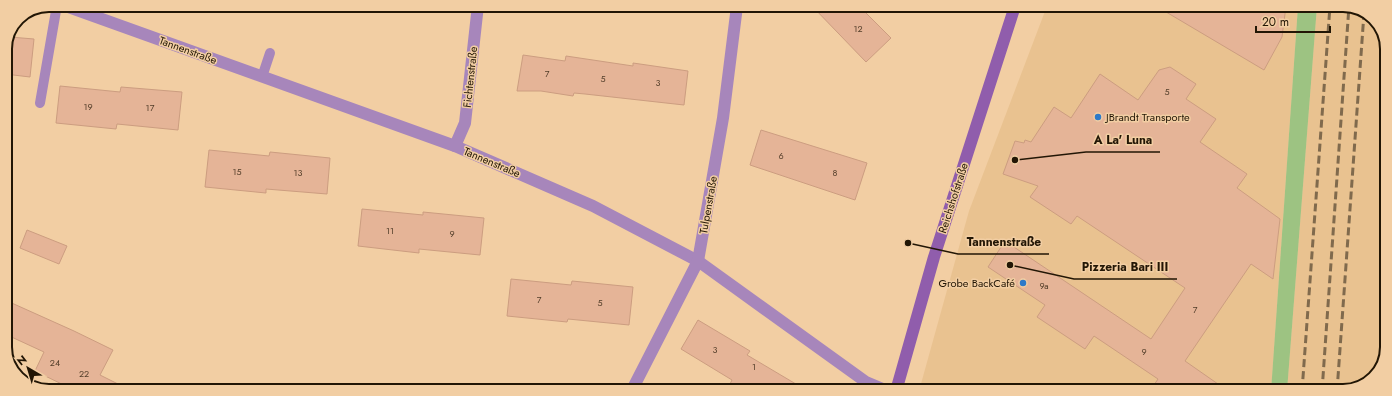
<svg xmlns="http://www.w3.org/2000/svg" width="1392" height="396" viewBox="0 0 1392 396" font-family="Jost,sans-serif">
<rect width="100%" height="100%" fill="#f2cea3"/>
<g fill="#e9c290">
<polygon points="1047,6 1298,6 1271,391 919,391 969,211"/>
<polygon points="1317,6 1354,6 1376,20 1387,46 1386,358 1370,382 1343,391 1287,391"/>
</g>
<polygon fill="#9dc382" points="1298,6 1317,6 1287,391 1271,391"/>
<g fill="#e5b497" stroke="#cc9d80">
<polygon points="812,6 859,6 891,38 866,62"/>
<polygon points="1156,6 1286,6 1282,37 1264,70"/>
<polygon points="10,37 34,39 30,77 5,74 5,49"/>
<polygon points="523,55 565,61 566,56 633,66 633,63 688,71 684,105 585,94 574,93 573,96 541,91 517,91"/>
<polygon points="1170,67 1196,84 1186,99 1216,119 1200,142 1247,174 1237,188 1280,219 1273,279 1251,264 1185,361 1228,391 1150,391 1158,379 1094,336 1085,349 1037,317 1045,305 988,267 1005,241 1151,339 1185,288 1077,216 1071,224 1030,197 1038,186 1003,174 1015,141 1024,143 1025,140 1031,142 1054,107 1071,118 1100,74 1138,100 1159,70"/>
<polygon points="60,86 120,92 121,87 182,92 178,130 117,124 116,129 56,123"/>
<polygon points="761,130 867,163 855,200 750,165"/>
<polygon points="209,150 269,156 270,152 330,158 327,194 266,189 266,193 205,187"/>
<polygon points="362,209 423,215 423,212 484,218 480,255 419,249 419,253 358,246"/>
<polygon points="27,230 67,246 59,264 20,248"/>
<polygon points="511,279 571,285 572,281 633,287 629,325 568,319 567,322 507,316"/>
<polygon points="5,300 74,331 113,350 100,375 130,390 74,390 35,371 44,352 5,334"/>
<polygon points="698,320 750,351 747,355 806,390 741,390 730,384 732,380 681,349"/>
</g>
<g fill="none" stroke-linecap="round" stroke-linejoin="round">
<g stroke="#a786bb" stroke-width="10">
<polyline points="95,16 98,5"/>
<polyline points="262,77 270,53"/>
<polyline points="40,103 57,5"/>
</g>
<g stroke="#a786bb" stroke-width="12">
<polyline points="63,5 455,146 593,206 698,261 866,382 885,390"/>
<polyline points="455,146 465,123 478,5"/>
<polyline points="632,390 698,261 723,118 737,6"/>
</g>
<polyline stroke="#905dac" stroke-width="12" points="896,391 934,257 1015,6"/>
<g stroke="#806a4d" stroke-width="3" stroke-dasharray="8 4" stroke-linecap="butt">
<polyline points="1302,391 1330,6"/>
<polyline points="1322,391 1349,6"/>
<polyline points="1337,391 1364,13"/>
</g>
</g>
<g fill="#2d79c9" stroke="#f2cea3" stroke-width="1.5">
<circle cx="1098" cy="117" r="4"/>
<circle cx="1023" cy="283" r="4"/>
</g>
<g text-anchor="middle" stroke-width="3" stroke-linejoin="round" paint-order="stroke">
<g font-size="9" fill="#533e2a">
<text x="858" y="32">12</text>
<text x="547" y="77">7</text>
<text x="603" y="82">5</text>
<text x="658" y="86">3</text>
<text x="1167" y="95">5</text>
<text x="88" y="110">19</text>
<text x="150" y="111">17</text>
<text x="781" y="159">6</text>
<text x="237" y="175">15</text>
<text x="298" y="176">13</text>
<text x="835" y="176">8</text>
<text x="390" y="234">11</text>
<text x="452" y="237">9</text>
<text x="1044" y="289">9a</text>
<text x="539" y="303">7</text>
<text x="600" y="306">5</text>
<text x="1195" y="313">7</text>
<text x="715" y="353">3</text>
<text x="1144" y="355">9</text>
<text x="55" y="366">24</text>
<text x="754" y="370">1</text>
<text x="84" y="377">22</text>
</g>
<g font-size="11" fill="#221605" stroke="#f2cea3">
<text transform="translate(188 50) rotate(20)" y="4">Tannenstraße</text>
<text transform="translate(470 77) rotate(-84)" y="4">Fichtenstraße</text>
<text transform="translate(492 162) rotate(23)" y="4">Tannenstraße</text>
<text transform="translate(953 198) rotate(-72)" y="4">Reichshofstraße</text>
<text transform="translate(708 205) rotate(-80)" y="4">Tulpenstraße</text>
</g>
<g font-size="11" fill="#221605" stroke="#f2cea3" text-anchor="start">
<text x="1106" y="121">JBrandt Transporte</text>
<text x="1015" y="287" text-anchor="end">Grobe BackCafé</text>
</g>
</g>
<path d="M0 0H1392V396H0ZM49 12H1343A37 37 0 0 1 1380 49V347A37 37 0 0 1 1343 384H49A37 37 0 0 1 12 347V49A37 37 0 0 1 49 12Z" fill="#f2cea3" fill-rule="evenodd"/>
<path fill="none" stroke="#221605" stroke-width="2" d="M49 12H1343A37 37 0 0 1 1380 49V347A37 37 0 0 1 1343 384H49A37 37 0 0 1 12 347V49A37 37 0 0 1 49 12Z"/>
<path fill="none" stroke="#221605" stroke-width="1.5" d="M1015 160L1086 152H1160M908 243L958 254H1049M1010 265L1074 279H1177"/>
<g fill="#221605" stroke="#f2cea3" stroke-width="1.5">
<circle cx="1015" cy="160" r="4"/>
<circle cx="908" cy="243" r="4"/>
<circle cx="1010" cy="265" r="4"/>
</g>
<g font-size="12" text-anchor="middle" font-weight="bold" fill="#221605" stroke="#f2cea3" stroke-width="3" stroke-linejoin="round" paint-order="stroke">
<text x="1123" y="144">A La' Luna</text>
<text x="1004" y="246">Tannenstraße</text>
<text x="1125" y="271">Pizzeria Bari III</text>
</g>
<g transform="translate(28 368) rotate(322)" stroke="#f2cea3" stroke-width="3" paint-order="stroke">
<path d="M0-3L7 15L0 10L-7 15Z" fill="#221605"/>
<text y="-6" font-size="11" font-weight="bold" text-anchor="middle" fill="#221605">N</text>
</g>
<path d="M1256 26v6h74v-6" fill="none" stroke="#221605" stroke-width="2"/>
<text x="1262" y="26" font-size="12" fill="#221605" stroke="#f2cea3" stroke-width="3" paint-order="stroke">20 m</text>
</svg>
